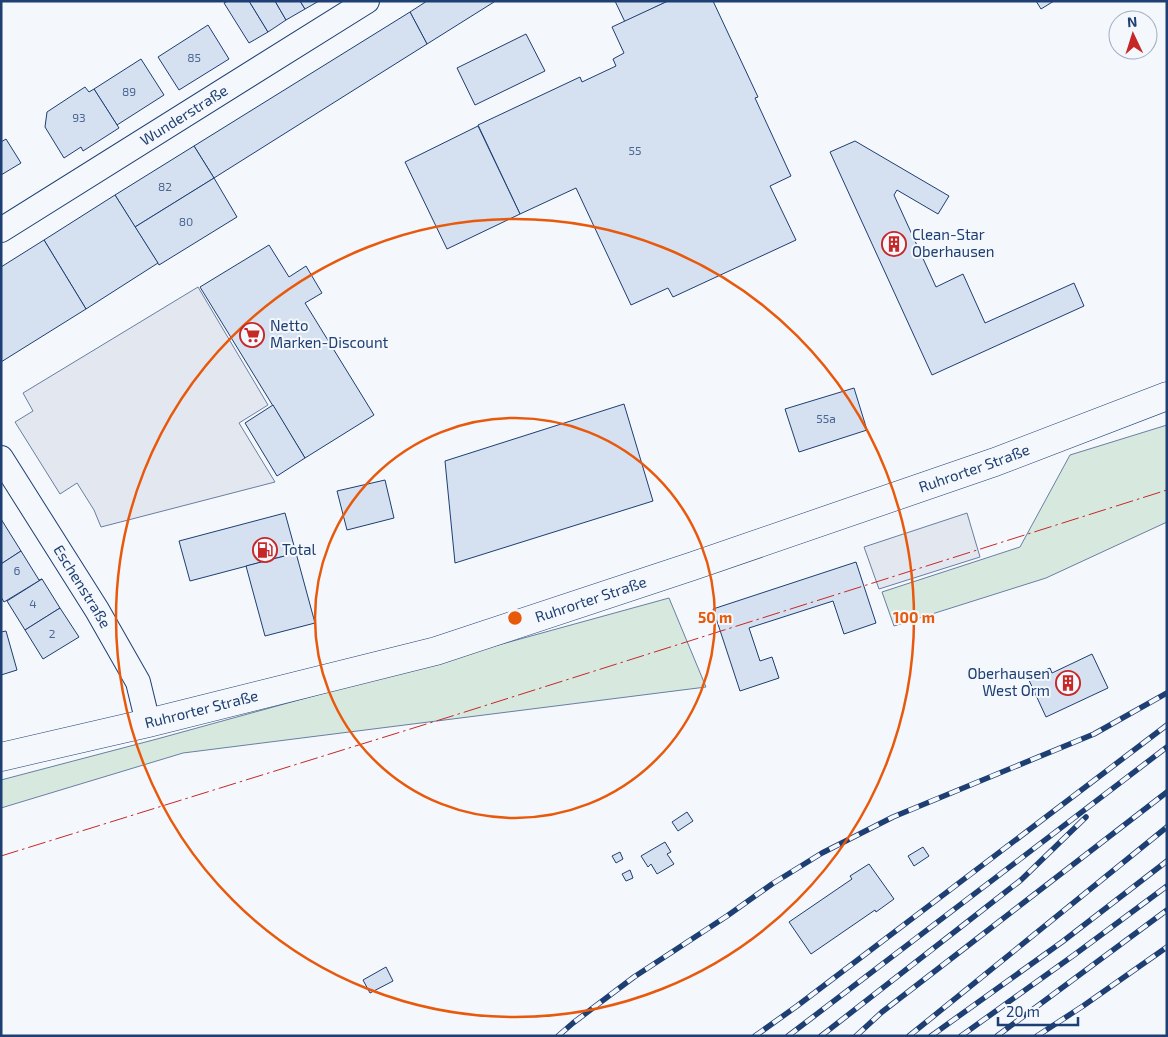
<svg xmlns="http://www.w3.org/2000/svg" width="1168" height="1037" viewBox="0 0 1168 1037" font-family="'Exo 2',sans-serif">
<rect width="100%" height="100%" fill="#f4f7fb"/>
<g fill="#d7e8df" stroke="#687fa3">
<polygon points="1167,425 1167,522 1046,578 894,626 882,592 1020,547 1070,455"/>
<polygon points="669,598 706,687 183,753 1,808 1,780 157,739"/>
</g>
<g fill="#e3e8f0" stroke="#687fa3">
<polygon points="198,287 268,405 239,423 275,482 101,527 94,510 77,483 60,494 15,422 33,411 23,393"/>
<polygon points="967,513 980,557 879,589 864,547"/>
</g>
<g fill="#d5e0f0" stroke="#1d3f73">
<polygon points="228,1 249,1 268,32 249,43 224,3"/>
<polygon points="249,1 275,1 286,20 268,32"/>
<polygon points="275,1 300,1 305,9 286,20"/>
<polygon points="300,1 319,1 305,9"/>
<polygon points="427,1 494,1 494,2 427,44 410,12"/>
<polygon points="615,1 668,1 625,22"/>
<polygon points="668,1 713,1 758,97 755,98 791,176 770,186 796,240 673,297 668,288 631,305 576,188 520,214 478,125 580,77 582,82 616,66 613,59 624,53 612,27"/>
<polygon points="1036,1 1054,1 1041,9"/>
<polygon points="410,12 427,44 214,178 194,146"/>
<polygon points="208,25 229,59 179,90 158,57"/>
<polygon points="526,34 545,71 475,105 457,68"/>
<polygon points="141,59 164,95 117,125 94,89"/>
<polygon points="85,87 89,92 94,89 119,128 83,151 81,147 64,158 45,127 47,112"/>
<polygon points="478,126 520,214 447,249 405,162"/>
<polygon points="6,139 21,163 1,175 1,142"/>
<polygon points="855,141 949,196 938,214 897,190 894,195 936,287 963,274 985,323 1074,283 1084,306 932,375 830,152"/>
<polygon points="194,146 214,178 135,227 115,195"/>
<polygon points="214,178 237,217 159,265 135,227"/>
<polygon points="115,195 158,263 86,309 44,240"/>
<polygon points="44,240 86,309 1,362 1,267"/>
<polygon points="269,245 289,277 306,266 322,293 305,303 374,415 305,458 200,287"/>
<polygon points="854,388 867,430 799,452 785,409"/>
<polygon points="624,404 653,501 455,563 445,461"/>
<polygon points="273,405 305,458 277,476 245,423"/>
<polygon points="385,480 394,518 347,530 337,491"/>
<polygon points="285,513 296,553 190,581 179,541"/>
<polygon points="1,519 21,551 1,564"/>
<polygon points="21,551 39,580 42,579 4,602 1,597 1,564"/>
<polygon points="296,553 315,623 265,636 246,566"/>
<polygon points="856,562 876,623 844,634 833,601 749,628 760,661 772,657 779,678 740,691 713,609"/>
<polygon points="42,579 60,608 25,630 7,601"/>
<polygon points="60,608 79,637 43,659 25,630"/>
<polygon points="6,631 17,670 1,675 1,632"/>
<polygon points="1092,654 1108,688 1046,717 1028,678 1050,668 1052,673"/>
<polygon points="687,812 693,821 678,831 672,822"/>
<polygon points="665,842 671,852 667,854 674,864 657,874 651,864 648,867 641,856"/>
<polygon points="923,847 929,856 914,866 908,856"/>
<polygon points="620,852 623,859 616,863 612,856"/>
<polygon points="869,864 894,899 876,912 875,910 811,954 789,922 852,879 850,876"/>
<polygon points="630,870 633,878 626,881 622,874"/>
<polygon points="386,967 393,981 370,993 363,980"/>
</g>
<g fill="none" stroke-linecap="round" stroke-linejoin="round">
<defs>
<g id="street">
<path id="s1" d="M1,230L367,1"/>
<path id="s2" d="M1,458L97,610L138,682L148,723"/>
</g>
<g id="secondary">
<path id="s3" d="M1,757L148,723L436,651L693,566L995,462L1167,396"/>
</g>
</defs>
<use href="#street" stroke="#1d3f73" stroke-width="26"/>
<use href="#secondary" stroke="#1d3f73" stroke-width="29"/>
<use href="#street" stroke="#f4f7fb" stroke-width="24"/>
<use href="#secondary" stroke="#f4f7fb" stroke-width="28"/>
<defs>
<g id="rail">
<polyline points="558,1036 573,1023 634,977 727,916 772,884 822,853 893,817 1094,734 1167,693"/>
<polyline points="755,1036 797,1006 1167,725"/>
<polyline points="788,1036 1167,747"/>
<polyline points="821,1036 1021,880 1086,817"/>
<polyline points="856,1036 882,1012 1167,792"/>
<polyline points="909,1036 1167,827"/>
<polyline points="931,1036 1062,942 1167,861"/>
<polyline points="961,1036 1074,955 1167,886"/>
<polyline points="997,1036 1167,910"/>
<polyline points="1037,1036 1083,1006 1167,947"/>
</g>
</defs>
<use href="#rail" stroke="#1d3f73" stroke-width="5.5"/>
<use href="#rail" stroke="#f4f7fb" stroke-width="4" stroke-dasharray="11" stroke-linecap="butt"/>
<polyline stroke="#c62828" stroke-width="1" stroke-dasharray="18 4 2.5 4" stroke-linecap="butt" points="1,856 449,717 1167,490"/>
</g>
<g fill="none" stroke="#e8590c" stroke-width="2.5">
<circle cx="515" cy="618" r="200"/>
<circle cx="515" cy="618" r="399"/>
</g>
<defs>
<symbol id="building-ring" viewBox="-11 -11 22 22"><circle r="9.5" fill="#f4f7fb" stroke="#c62828" stroke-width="1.5"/><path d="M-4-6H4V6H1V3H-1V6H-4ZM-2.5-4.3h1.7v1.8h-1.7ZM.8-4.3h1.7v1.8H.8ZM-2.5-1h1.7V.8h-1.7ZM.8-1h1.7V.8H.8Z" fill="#c62828"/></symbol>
<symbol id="supermarket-ring" viewBox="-11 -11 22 22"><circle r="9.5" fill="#f4f7fb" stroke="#c62828" stroke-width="1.5"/><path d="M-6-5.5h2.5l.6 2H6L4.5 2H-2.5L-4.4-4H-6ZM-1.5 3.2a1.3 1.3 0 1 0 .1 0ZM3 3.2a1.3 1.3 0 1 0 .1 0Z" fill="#c62828"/></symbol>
<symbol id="fuel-ring" viewBox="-11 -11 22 22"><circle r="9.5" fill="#f4f7fb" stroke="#c62828" stroke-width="1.5"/><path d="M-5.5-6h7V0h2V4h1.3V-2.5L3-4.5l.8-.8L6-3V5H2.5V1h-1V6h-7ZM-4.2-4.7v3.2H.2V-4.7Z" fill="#c62828"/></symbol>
</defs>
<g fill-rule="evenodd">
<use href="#building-ring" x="880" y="230" width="28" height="28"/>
<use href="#supermarket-ring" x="238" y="321" width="28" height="28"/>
<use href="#fuel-ring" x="251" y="536" width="28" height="28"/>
<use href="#building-ring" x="1054" y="669" width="28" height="28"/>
</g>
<g text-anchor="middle" stroke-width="4" stroke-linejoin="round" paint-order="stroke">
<g font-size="12" fill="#4b6792">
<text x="194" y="62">85</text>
<text x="129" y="96">89</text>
<text x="79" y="122">93</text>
<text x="635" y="155">55</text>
<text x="165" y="191">82</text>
<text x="186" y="226">80</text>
<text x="826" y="423">55a</text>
<text x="17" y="575">6</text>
<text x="33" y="608">4</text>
<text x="52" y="638">2</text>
</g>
<g font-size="15" fill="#1d3f73" stroke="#f4f7fb">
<text dy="5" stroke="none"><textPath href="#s1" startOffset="216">Wunderstraße</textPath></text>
<text dy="5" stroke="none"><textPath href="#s3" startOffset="1016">Ruhrorter Straße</textPath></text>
<text dy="5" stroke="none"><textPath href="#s2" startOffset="152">Eschenstraße</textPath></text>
<text dy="5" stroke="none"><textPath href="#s3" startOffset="611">Ruhrorter Straße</textPath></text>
<text dy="5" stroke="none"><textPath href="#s3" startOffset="206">Ruhrorter Straße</textPath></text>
</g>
<g font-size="15" fill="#1d3f73" stroke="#f4f7fb" text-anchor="start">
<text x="912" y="240">Clean-Star<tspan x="912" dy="17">Oberhausen</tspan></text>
<text x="270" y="331">Netto<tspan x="270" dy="17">Marken-Discount</tspan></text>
<text x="282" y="555">Total</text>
<text x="1050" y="679" text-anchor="end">Oberhausen<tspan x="1050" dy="17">West Orm</tspan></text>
</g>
</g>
<circle cx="515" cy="618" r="8" fill="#e8590c" stroke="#f4f7fb" stroke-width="2.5"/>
<g font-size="15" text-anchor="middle" font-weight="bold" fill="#e8590c" stroke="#f4f7fb" stroke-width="4" stroke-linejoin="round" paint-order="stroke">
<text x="715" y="623">50 m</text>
<text x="914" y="623">100 m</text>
</g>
<rect width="1168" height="1037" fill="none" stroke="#1d3f73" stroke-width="5"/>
<g transform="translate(1133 35) rotate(356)"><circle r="24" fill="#f4f7fb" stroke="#9eadc5"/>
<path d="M0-4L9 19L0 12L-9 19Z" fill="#c62828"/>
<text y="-8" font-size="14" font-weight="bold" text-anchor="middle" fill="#1d3f73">N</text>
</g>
<path d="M998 1017v8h80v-8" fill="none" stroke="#1d3f73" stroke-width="2.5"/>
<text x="1006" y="1017" font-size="15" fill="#1d3f73" stroke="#f4f7fb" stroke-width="4" paint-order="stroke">20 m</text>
</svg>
